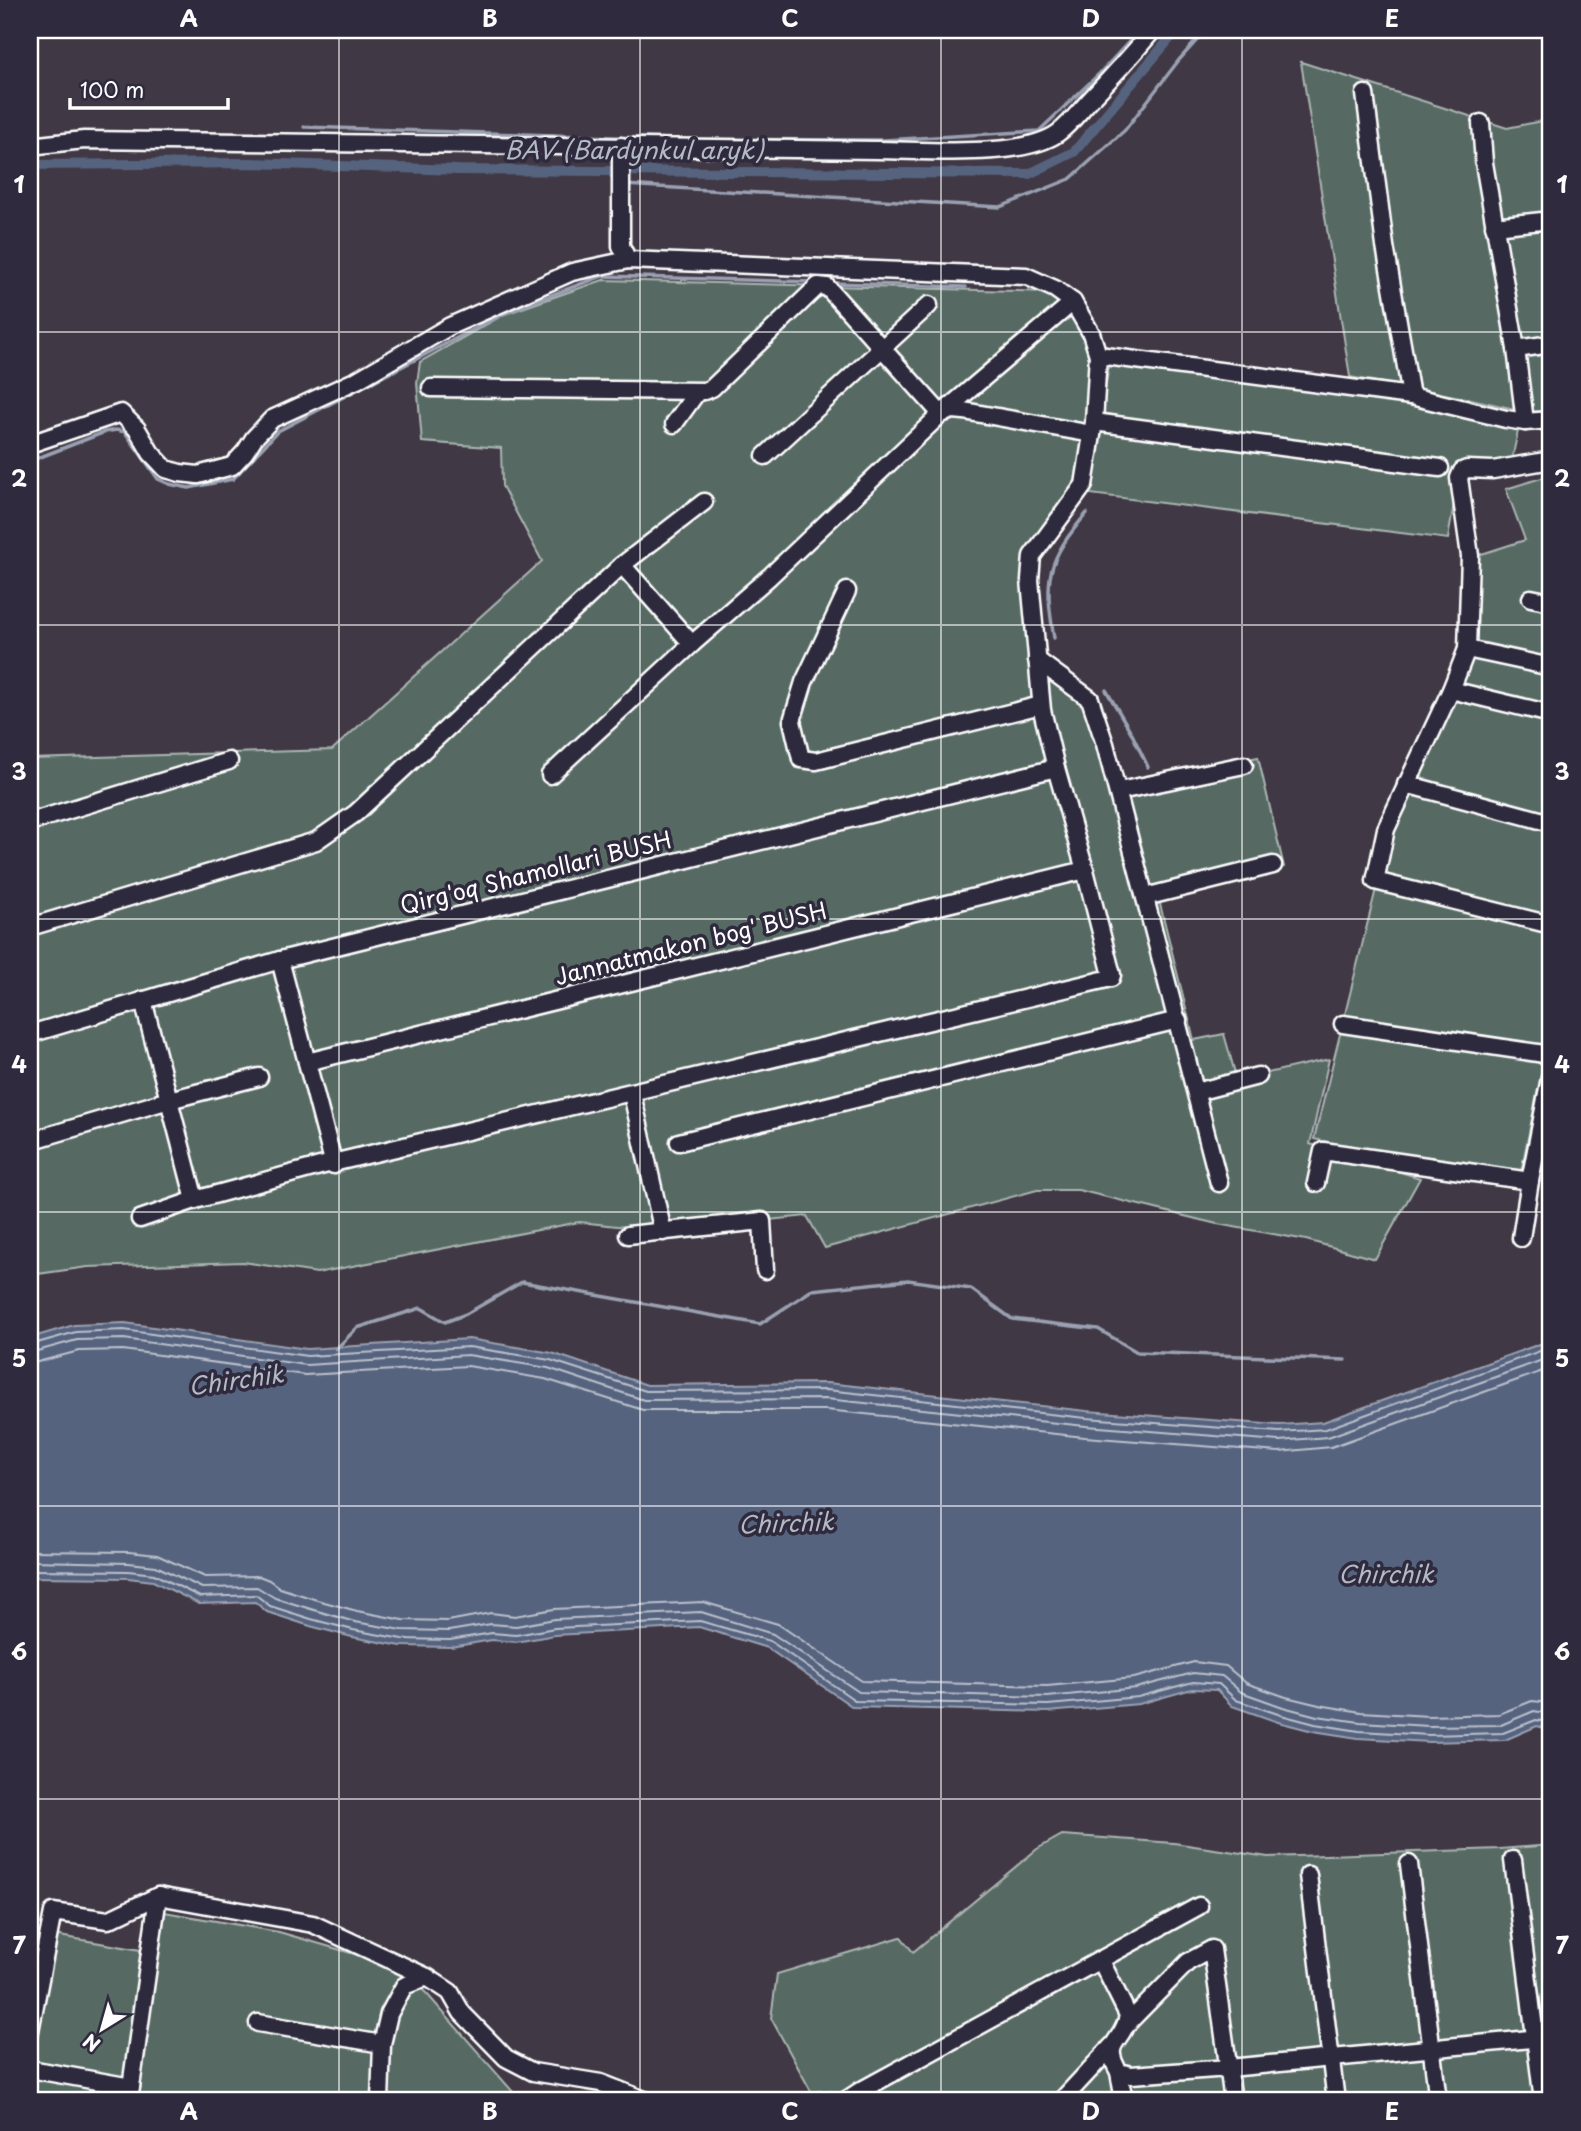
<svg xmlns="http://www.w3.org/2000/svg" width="1581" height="2131" viewBox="0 0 1581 2131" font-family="'Playpen Sans',sans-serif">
<rect width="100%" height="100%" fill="#403844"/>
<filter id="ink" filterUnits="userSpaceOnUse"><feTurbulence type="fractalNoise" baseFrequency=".0143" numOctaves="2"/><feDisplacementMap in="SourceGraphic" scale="14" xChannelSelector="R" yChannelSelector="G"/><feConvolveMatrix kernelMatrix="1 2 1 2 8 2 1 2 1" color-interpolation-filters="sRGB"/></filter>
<g filter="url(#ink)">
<g fill="#576b64" stroke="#abb5b2" stroke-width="2">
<polygon points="1301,62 1507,128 1551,119 1551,412 1523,411 1471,399 1350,377"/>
<polygon points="603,280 1052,292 1071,308 1088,337 1095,367 1080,475 1032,542 1026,555 1038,661 1087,700 1119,786 1258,757 1284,867 1158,896 1194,1040 1224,1034 1237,1080 1329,1059 1310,1144 1420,1178 1375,1259 1306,1240 1217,1224 1078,1190 1037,1190 825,1248 807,1216 665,1231 579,1222 317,1273 243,1262 88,1267 30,1275 30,759 332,750 542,561 502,486 501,448 422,442 417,383 420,362 505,314"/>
<polygon points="1109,363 1423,403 1519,426 1509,474 1459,473 1448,539 1090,494"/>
<polygon points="1551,475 1551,1027 1518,1186 1314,1139 1401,788 1465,653 1469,558 1525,540 1506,489"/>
<polygon points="1062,1835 1174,1843 1268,1857 1500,1849 1551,1845 1551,2101 804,2101 813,2095 771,2018 777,1974 901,1937 913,1952 1037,1849"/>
<polygon points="153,1910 279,1932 399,1967 427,1994 521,2101 30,2101 30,1931 141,1950"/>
</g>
<polygon fill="#56637f" stroke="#9aa1b2" stroke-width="2" points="125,1323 307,1349 469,1339 552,1353 647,1385 827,1383 1087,1411 1279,1425 1323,1422 1551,1340 1551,1730 1537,1726 1505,1740 1429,1742 1358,1738 1313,1731 1278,1722 1232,1706 1217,1690 1192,1689 1139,1704 1048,1712 853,1707 767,1648 699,1627 555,1635 516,1642 492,1640 451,1647 401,1646 352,1637 310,1626 267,1612 255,1602 199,1604 153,1581 128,1578 30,1577 30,1338 74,1325"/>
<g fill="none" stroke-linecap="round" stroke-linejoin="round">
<g stroke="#bbc1cc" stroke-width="2">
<polyline points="30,1345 76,1332 124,1330 307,1356 469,1347 550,1360 646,1391 827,1390 1086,1418 1279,1432 1326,1429 1551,1347"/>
<polyline points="30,1353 77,1340 124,1339 306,1365 468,1355 548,1368 644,1400 826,1399 1086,1426 1279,1441 1328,1437 1551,1357"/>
<polyline points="30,1364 79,1351 123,1350 305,1375 468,1366 545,1379 643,1410 826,1410 1085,1437 1279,1452 1331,1447 1551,1368"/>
<polyline points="30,1551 129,1552 157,1555 205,1577 259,1576 269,1580 280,1588 317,1600 357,1611 403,1620 448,1621 491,1613 515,1616 554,1609 703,1602 778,1624 862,1681 1047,1686 1134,1678 1194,1662 1226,1666 1246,1683 1286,1697 1319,1705 1361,1712 1429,1716 1499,1714 1532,1701 1551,1703"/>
<polyline points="30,1561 129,1563 156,1566 202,1588 257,1587 275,1598 314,1610 355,1622 402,1630 449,1631 491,1624 516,1626 555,1619 701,1612 773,1634 859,1692 1048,1697 1136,1688 1193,1673 1222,1676 1241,1692 1283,1707 1317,1716 1360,1722 1429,1726 1501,1725 1534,1711 1551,1714"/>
<polyline points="30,1570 128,1571 154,1574 200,1597 256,1595 270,1606 311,1619 353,1630 402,1639 450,1640 492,1633 516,1635 555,1628 700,1621 770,1641 856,1701 1048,1705 1138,1697 1193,1682 1219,1684 1236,1700 1281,1715 1315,1724 1359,1731 1429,1735 1503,1733 1536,1720 1551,1723"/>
</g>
<g stroke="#9aa1b2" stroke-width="3.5">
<polyline points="304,127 674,139 884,140 1039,131 1100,73 1140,30"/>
<polyline points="608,171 615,181"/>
<polyline points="624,185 1000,207 1070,179 1125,130 1179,60 1206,30"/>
<polyline points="832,283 966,287"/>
<polyline points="30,461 105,432 116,430 125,432 158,479 169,484 189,488 233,479 278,431 507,312 602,276 813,282"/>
<path d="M1054,638C1044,578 1046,561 1087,513"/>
<polyline points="1106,690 1131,732 1148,767"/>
<polyline points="336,1349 357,1328 421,1308 445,1322 466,1314 522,1282 760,1324 812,1290 908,1280 971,1289 1012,1319 1098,1329 1137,1352 1345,1360"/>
</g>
<polyline stroke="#56637f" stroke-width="10" points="30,165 251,163 458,170 1029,174 1074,152 1177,30"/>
<defs>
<g id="minor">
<polyline points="1365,94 1385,246 1411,396"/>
<polyline points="1481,123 1484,163 1516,349 1525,422"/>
<path d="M30,146L84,140L878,150C923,150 1022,159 1058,133C1069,125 1079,112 1088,102C1111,78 1132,55 1153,30"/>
<polyline points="621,146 621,246 628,260"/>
<polyline points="1494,226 1551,220"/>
<polyline points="1516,349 1551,344"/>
<polyline points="1098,355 1411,396 1506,419 1525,422 1551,420"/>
<polyline points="431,388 704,391 712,388 818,286 827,287 941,414 953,410 964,411 1092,434"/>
<polyline points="1094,422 1440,468"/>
<polyline points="674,424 697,392"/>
<polyline points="30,444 121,413 137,429 151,453 166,469 180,473 198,475 232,466 245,452 254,438 272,419 357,380 450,326 572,272 628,260 1026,276 1055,289 1073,302 1091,333 1098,355 1094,422 1084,485 1032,556 1030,580 1042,710 1056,768 1085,870 1112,975 1111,978 320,1166 195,1200 140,1219"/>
<polyline points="765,456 929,305"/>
<polyline points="1551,460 1493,470 1467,469 1462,471 1459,478 1470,556 1467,649 1451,690 1386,829 1375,881 1551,925"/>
<polyline points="622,565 692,644"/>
<polyline points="847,591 804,682 792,721 801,759 816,761 1041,705"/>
<polyline points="1531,598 1551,602"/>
<polyline points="1467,649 1551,667"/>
<polyline points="1037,660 1090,699 1105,744 1219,1183"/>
<polyline points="1451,690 1551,714"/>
<polyline points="550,775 692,644 769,577 941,414 1073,302"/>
<polyline points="1406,784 1551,823"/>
<polyline points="1119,791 1244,765"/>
<polyline points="30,822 229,761"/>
<polyline points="1145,897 1273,865"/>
<polyline points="30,927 316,841 356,813 622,565 704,502"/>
<polyline points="280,960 334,1165"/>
<polyline points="143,1000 195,1200"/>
<polyline points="1343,1024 1551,1055"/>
<polyline points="30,1034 280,960 1056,768"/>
<polyline points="307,1062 1085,870"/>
<polyline points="1196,1092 1258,1076"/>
<polyline points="632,1094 663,1232"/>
<polyline points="30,1141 169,1100 259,1077"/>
<polyline points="679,1142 1178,1020"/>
<polyline points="1316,1183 1323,1151 1530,1181"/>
<polyline points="628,1235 762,1221 765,1270"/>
<polyline points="1521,1238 1530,1181 1551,1073"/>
<polyline points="1513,1860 1543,2101"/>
<polyline points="1409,1864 1438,2101"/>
<polyline points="1308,1875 1336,2101"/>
<path d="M1101,1961L1128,2015C1124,2044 1100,2040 1119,2072L1131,2075L1229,2068L1551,2037"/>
<polyline points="258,2023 382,2044"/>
<polyline points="1127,2024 1188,1962 1212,1949 1233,2101"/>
<polyline points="30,2031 53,1912 108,1920 158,1896 313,1924 427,1977"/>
<polyline points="30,2069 131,2087"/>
<polyline points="1119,2072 1124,2101"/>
<polyline points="129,2101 158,1896"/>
<polyline points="380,2101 382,2044 389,2014 404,1986 427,1977 450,1992 462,2013 506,2058 533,2072 601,2083 647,2101"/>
<polyline points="818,2101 830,2101"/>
<polyline points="845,2101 860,2091 1199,1906"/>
<polyline points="1061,2101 1112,2046"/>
</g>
</defs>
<use href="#minor" stroke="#fff" stroke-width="21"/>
<use href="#minor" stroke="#2f2a3d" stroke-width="16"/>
</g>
</g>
<path fill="none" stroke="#fff" stroke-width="2" stroke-opacity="0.55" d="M339,30V2101M640,30V2101M941,30V2101M1242,30V2101M30,332H1551M30,625H1551M30,919H1551M30,1212H1551M30,1506H1551M30,1799H1551"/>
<g text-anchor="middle" stroke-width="7" stroke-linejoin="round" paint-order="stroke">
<g font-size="23" fill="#fff" stroke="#2f2a3d">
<text transform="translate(536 873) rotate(-14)" y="8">Qirg'oq Shamollari BUSH</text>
<text transform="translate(691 944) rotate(-14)" y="8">Jannatmakon bog' BUSH</text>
</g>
<g font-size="24" font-style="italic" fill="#b3b9c5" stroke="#2f2a3d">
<text x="634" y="159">BAV (Bardynkul aryk)</text>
<text transform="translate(236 1381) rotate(-8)" y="8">Chirchik</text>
<text transform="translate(786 1524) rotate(-2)" y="8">Chirchik</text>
<text x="1386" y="1583">Chirchik</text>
</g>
</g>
<rect width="1581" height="2131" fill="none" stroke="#2f2a3d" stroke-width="77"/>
<g transform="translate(102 2029) rotate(217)" stroke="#2f2a3d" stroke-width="5" paint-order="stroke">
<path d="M0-5L12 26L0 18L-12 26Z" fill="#ffffff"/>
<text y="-10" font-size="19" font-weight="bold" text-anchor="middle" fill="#ffffff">N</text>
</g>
<path d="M70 98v10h158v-10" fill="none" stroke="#ffffff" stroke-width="3.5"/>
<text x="80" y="98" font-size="21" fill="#ffffff" stroke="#2f2a3d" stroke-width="5" paint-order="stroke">100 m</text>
<rect x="38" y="38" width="1504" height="2054" fill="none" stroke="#fff" stroke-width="2.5"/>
<g font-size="23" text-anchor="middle" font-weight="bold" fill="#fff">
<text x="189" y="27">A</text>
<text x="490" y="27">B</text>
<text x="790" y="27">C</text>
<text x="1091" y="27">D</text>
<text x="1392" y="27">E</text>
<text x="19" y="193">1</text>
<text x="1562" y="193">1</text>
<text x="19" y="487">2</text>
<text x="1562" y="487">2</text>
<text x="19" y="780">3</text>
<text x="1562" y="780">3</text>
<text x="19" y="1073">4</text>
<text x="1562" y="1073">4</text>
<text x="19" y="1367">5</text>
<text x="1562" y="1367">5</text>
<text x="19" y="1660">6</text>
<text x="1562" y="1660">6</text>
<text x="19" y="1954">7</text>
<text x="1562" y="1954">7</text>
<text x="189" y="2120">A</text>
<text x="490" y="2120">B</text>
<text x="790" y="2120">C</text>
<text x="1091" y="2120">D</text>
<text x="1392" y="2120">E</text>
</g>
</svg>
